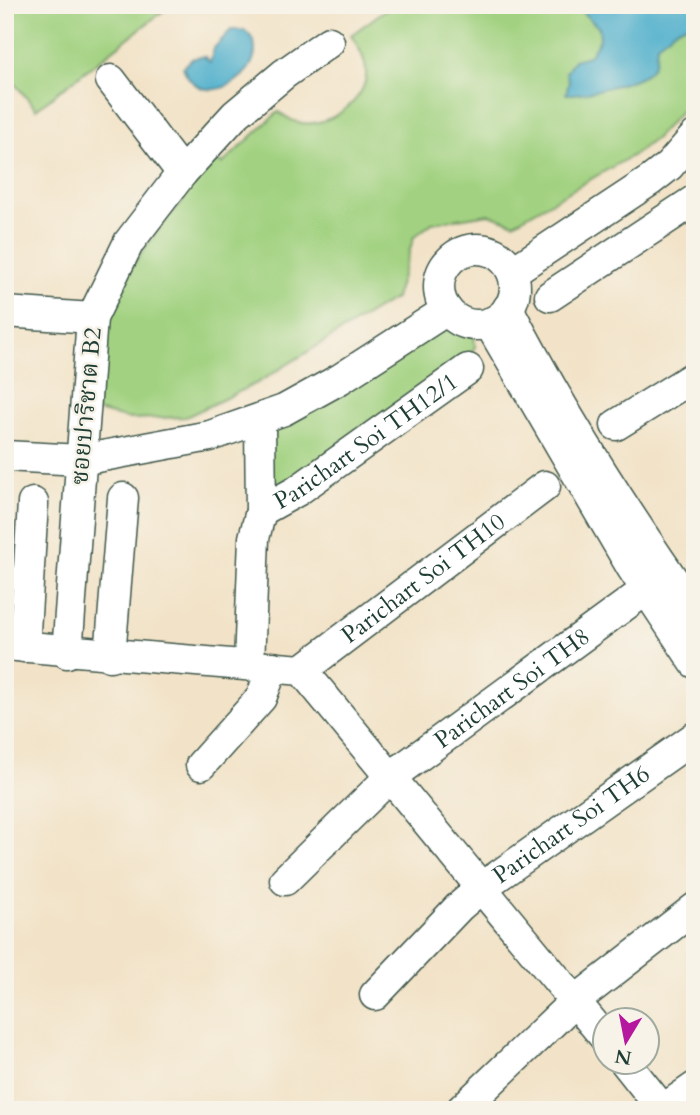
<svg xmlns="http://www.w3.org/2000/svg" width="700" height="1115" viewBox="0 0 700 1115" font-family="Cardo,'Noto Serif Thai',serif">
<rect width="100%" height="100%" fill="#f7f3e8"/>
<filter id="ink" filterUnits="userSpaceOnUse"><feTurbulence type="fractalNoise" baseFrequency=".0143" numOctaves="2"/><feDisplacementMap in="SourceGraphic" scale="14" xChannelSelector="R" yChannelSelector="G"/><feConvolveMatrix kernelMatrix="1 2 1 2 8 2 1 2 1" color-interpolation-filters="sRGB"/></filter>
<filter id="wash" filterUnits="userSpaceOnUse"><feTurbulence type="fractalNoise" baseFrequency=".00686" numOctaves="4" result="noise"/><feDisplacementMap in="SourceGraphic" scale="28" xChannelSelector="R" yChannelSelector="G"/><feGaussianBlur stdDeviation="1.57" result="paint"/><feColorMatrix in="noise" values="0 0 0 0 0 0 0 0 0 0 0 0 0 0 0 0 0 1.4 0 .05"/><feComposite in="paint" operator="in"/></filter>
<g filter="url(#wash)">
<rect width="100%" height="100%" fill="#f2e3c8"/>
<g fill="#a2d281" stroke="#60885a" stroke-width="2">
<polygon points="5,5 171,5 36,109 5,72"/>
<path d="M392,5H695V96L656,138L635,154L514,223L489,214L432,223L414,237L395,298L257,383L186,417L130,419L96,411C98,388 98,363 103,340C114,286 146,241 183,201L175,189L207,156L222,164L278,112C284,115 291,121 297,122C324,130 365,103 366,75C367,60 358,47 351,35Z"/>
<polygon points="446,316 455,325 474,331 475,347 465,361 266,502 260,426"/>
</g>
<g fill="#4dafcc" stroke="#367680" stroke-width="2">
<path d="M580,5H695V23L678,28L657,44C656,54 657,62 650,70C640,82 581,95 566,94L569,82L566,72L574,60L589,56L600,39L599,28L578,8Z"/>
<path d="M231,30H244C284,60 204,123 183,67L191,59L204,56L210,62L214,48Z"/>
</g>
</g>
<g filter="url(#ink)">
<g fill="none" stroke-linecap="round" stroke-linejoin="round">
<defs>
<g id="minor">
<polyline points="111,80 182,173"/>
<circle cx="477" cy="287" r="38"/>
<polyline points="512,272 651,180 669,166 695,136"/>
<polyline points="550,296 695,200"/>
<path d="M508,308C562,413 627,515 695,611"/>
<polyline points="5,312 92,318"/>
<polyline points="489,323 632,568 695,663"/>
<polyline points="616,425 695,376"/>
<polyline points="5,456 81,460 210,436 284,410 340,379 447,310"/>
<path id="s1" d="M261,511L297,491L468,369"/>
<polyline points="5,645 302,670 606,1039"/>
<polyline points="24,647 33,503"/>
<polyline points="67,653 92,318 129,242 182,173 235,115 284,74 329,42"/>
<polyline points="110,656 123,498"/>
<polyline points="249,664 254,538 261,511 260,426"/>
<path id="s2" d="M302,670L545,486"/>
<polyline points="201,765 261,698 273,667"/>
<path id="s3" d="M285,880L389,778L635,598"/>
<path id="s4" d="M375,995L459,907L481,888L695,737"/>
<polyline points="625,1062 663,1110"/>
<polyline points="461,1110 575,1001 695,908"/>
<polyline points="662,1110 695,1087"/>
</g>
</defs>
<use href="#minor" stroke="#3f564a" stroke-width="33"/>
<use href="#minor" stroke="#fff" stroke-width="30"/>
</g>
</g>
<g text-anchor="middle" stroke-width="5" stroke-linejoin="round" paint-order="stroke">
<g font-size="24" fill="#1f3d34" stroke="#f7f3e8">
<text transform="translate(86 406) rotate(-85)" y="8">ซอยปาริชาต B2</text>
<text dy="8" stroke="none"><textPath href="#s1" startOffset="126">Parichart Soi TH12/1</textPath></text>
<text dy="8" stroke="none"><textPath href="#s2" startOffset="152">Parichart Soi TH10</textPath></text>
<text dy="8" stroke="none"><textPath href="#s3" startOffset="298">Parichart Soi TH8</textPath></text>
<text dy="8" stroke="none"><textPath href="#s4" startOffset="261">Parichart Soi TH6</textPath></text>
</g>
</g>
<rect width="700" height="1115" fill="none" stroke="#f7f3e8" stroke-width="28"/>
<g transform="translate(626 1041) rotate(190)"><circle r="33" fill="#f7f3e8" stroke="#a1aaa0" stroke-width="2"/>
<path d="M0-5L12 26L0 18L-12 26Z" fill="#b5179e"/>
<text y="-10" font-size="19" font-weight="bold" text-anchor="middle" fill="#1f3d34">N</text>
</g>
</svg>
